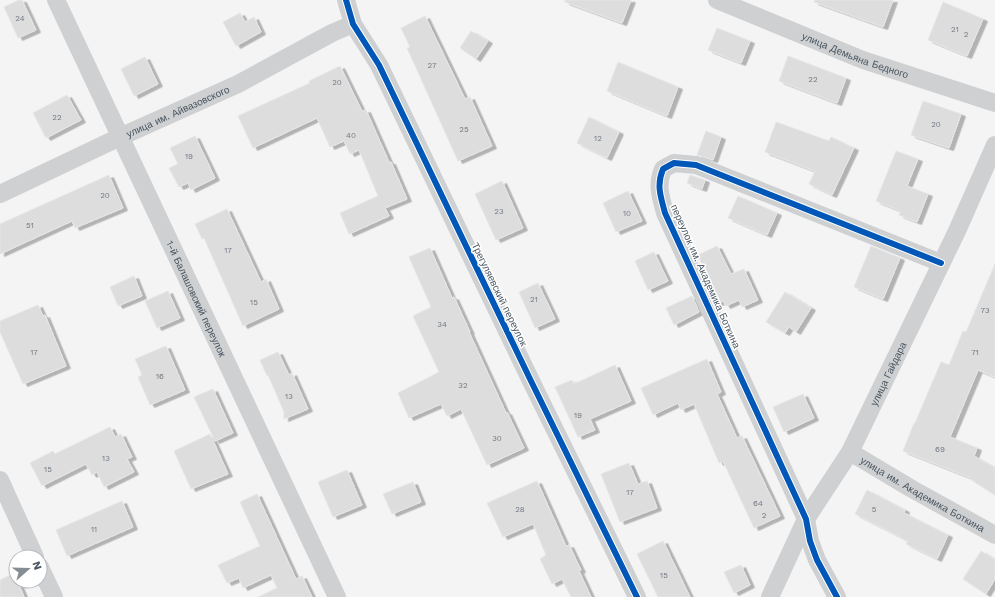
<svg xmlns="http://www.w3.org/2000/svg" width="995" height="597" viewBox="0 0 995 597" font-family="'Work Sans',sans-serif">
<defs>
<filter id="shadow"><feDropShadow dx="4.5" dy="2.5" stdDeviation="0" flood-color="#0004"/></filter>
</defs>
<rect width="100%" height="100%" fill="#f4f4f4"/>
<g fill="#ddddde" stroke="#e5e6e7" filter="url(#shadow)">
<polygon points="19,0 22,0 36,30 18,38 4,7"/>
<polygon points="565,0 631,0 622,23 565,2"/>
<polygon points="815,0 893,0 883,27 814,2"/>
<polygon points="943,2 983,19 967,56 928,40"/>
<polygon points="240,13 245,22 254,17 261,32 236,46 223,22"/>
<polygon points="425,16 465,99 470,97 492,146 458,161 407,48 410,47 401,28"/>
<polygon points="717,28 750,41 741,63 708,50"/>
<polygon points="471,31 488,41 476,59 460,48"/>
<polygon points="788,56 846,78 837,103 779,81"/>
<polygon points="145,57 158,84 134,96 121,69"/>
<polygon points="618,62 678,87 667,116 607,91"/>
<polygon points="340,66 362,111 366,110 389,162 391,162 407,199 385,208 389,216 349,234 340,213 378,196 359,150 350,154 344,141 330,147 317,118 253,148 238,116 310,83 309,81"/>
<polygon points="67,95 81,120 46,138 33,113"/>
<polygon points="923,101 961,114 949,148 911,135"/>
<polygon points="589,117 619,132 607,158 577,143"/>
<polygon points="776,122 829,141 831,137 854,148 832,195 809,184 815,171 765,152"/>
<polygon points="706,131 721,137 713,160 697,155"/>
<polygon points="195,136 215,178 191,190 188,183 179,187 169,168 178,164 170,148"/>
<polygon points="896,151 918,159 907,186 928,194 917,222 899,215 901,211 876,201"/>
<polygon points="109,175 123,208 75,228 72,221 0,254 0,224"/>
<polygon points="690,175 705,180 702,189 687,183"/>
<polygon points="502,181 523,228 496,240 475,194"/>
<polygon points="628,191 642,221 616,232 603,203"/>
<polygon points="738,196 777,213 767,235 728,218"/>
<polygon points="227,209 261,282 266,279 279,309 243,326 204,238 202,239 195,224"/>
<polygon points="717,246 731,274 744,269 758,300 742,307 739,300 726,306 723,301 718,303 698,255"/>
<polygon points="871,246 900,258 883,299 854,287"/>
<polygon points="430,248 452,298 454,297 470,332 469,332 506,413 507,412 524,448 487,465 461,409 447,416 441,404 409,418 398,393 439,372 413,316 431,307 409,257"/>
<polygon points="654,252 668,281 648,290 635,261"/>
<polygon points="995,264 995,377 978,370 950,437 977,448 974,456 995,468 995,495 970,479 971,478 903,451 914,423 915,423 941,362 949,365 963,331 966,332"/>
<polygon points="134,276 142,296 118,306 110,287"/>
<polygon points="538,283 555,319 535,328 519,292"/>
<polygon points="168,291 180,318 157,328 145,301"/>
<polygon points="785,292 811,308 796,332 789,327 785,333 766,322"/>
<polygon points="692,296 699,312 674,325 666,308"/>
<polygon points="38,305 43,316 45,315 66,366 23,384 0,332 0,321"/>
<polygon points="166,346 185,390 150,405 138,377 142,375 135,359"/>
<polygon points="278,352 289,375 292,373 308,409 284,419 284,412 268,375 267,376 260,360"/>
<polygon points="707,359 721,392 717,394 737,438 742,436 780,516 754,528 723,461 719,463 694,404 681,410 678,403 653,415 641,388"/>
<polygon points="615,365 631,401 590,419 595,430 578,437 555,387 572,380 574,384"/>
<polygon points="213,389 233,433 215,441 194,397"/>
<polygon points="803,394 814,418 784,432 773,407"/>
<polygon points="110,427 115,437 121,434 132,457 127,459 134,472 104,487 97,472 92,475 86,464 42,486 30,463 53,451 55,454"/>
<polygon points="210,434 228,474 191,489 174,451"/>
<polygon points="629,463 638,484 647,481 657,508 620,522 601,474"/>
<polygon points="347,470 362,505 333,517 318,482"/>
<polygon points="537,481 566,546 569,545 581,570 579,571 591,597 571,597 562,579 552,584 540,559 546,555 533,524 503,537 487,503"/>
<polygon points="413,482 421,502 392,514 383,494"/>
<polygon points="867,490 905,510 904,513 948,535 937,559 906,544 908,541 855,514"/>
<polygon points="257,494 296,579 302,576 312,597 258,597 277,588 271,575 243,588 239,578 227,583 218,565 260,546 240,502"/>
<polygon points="122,501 133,527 67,556 56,530"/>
<polygon points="663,541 690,597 658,597 637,554"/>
<polygon points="981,551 995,560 995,579 986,594 963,579"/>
<polygon points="741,565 750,585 734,593 724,572"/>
<polygon points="14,573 24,597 0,597 0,580"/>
</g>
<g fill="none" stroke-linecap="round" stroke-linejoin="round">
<g stroke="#ced0d2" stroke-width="18">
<path id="s1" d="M56,0L337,597"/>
<polyline points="346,0 353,24 379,65 531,381 637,597"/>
<path id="s2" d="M717,0L863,60L995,103"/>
<path id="s3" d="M0,194L120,137L238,84L332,33L353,24"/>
<path id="s4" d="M850,452L912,489L995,535"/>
<polyline points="0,480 35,557"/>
<polyline points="40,567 54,597"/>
<path id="s5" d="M770,597L806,519L850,452L957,231L995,145"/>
<path d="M837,597L817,560L810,541L806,519L665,213C661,197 656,186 663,169L674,163L696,165L941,263"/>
</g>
<defs>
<g id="cycleway">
<polyline points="346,0 353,24 379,65 531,381 637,597"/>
<path d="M837,597L817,560L810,541L806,519L665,213C661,197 656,186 663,169L674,163L696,165L941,263"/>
</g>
</defs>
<use href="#cycleway" stroke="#fff" stroke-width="8"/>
<use href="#cycleway" stroke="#0057b8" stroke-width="6"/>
</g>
<g text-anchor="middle" stroke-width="3" stroke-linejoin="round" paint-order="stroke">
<g font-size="8" fill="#707881">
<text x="20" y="21">24</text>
<text x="955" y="32">21</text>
<text x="966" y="37">2</text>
<text x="432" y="68">27</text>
<text x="813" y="82">22</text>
<text x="337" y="85">20</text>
<text x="57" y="120">22</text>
<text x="936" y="127">20</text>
<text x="464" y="132">25</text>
<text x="351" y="138">40</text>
<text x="598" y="141">12</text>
<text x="189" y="159">19</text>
<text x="105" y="198">20</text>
<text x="499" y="214">23</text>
<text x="627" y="216">10</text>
<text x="30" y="228">51</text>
<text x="228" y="253">17</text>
<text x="534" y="302">21</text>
<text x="254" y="305">15</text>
<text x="985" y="313">73</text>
<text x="442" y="327">34</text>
<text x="34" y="355">17</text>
<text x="975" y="355">71</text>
<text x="160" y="379">16</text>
<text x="463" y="388">32</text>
<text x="289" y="399">13</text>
<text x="578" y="418">19</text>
<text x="497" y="441">30</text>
<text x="940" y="452">69</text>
<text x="106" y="461">13</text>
<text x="48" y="472">15</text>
<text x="630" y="495">17</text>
<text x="758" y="506">64</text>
<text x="520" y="512">28</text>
<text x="874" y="512">5</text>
<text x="764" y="518">2</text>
<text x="94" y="532">11</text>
<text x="664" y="578">15</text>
</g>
<g font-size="10" fill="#4a5661" stroke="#fff">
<text dy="4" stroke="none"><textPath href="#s2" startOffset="149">улица Демьяна Бедного</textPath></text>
<text dy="4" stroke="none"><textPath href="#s3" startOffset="196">улица им. Айвазовского</textPath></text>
<text transform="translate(706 276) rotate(66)" y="4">переулок им. Академика Боткина</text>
<text transform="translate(500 294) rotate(64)" y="4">Трегуляевский переулок</text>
<text dy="4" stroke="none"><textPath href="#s1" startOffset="330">1-й Балашовский переулок</textPath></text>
<text dy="4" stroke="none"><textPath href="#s5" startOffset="253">улица Гайдара</textPath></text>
<text dy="4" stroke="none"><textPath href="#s4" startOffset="84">улица им. Академика Боткина</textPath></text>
</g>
</g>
<g transform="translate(28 569) rotate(70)"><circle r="19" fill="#ffffff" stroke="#b7bbc0"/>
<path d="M0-3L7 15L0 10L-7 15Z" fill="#868d94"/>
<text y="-6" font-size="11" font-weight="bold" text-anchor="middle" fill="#4a5661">N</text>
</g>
</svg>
